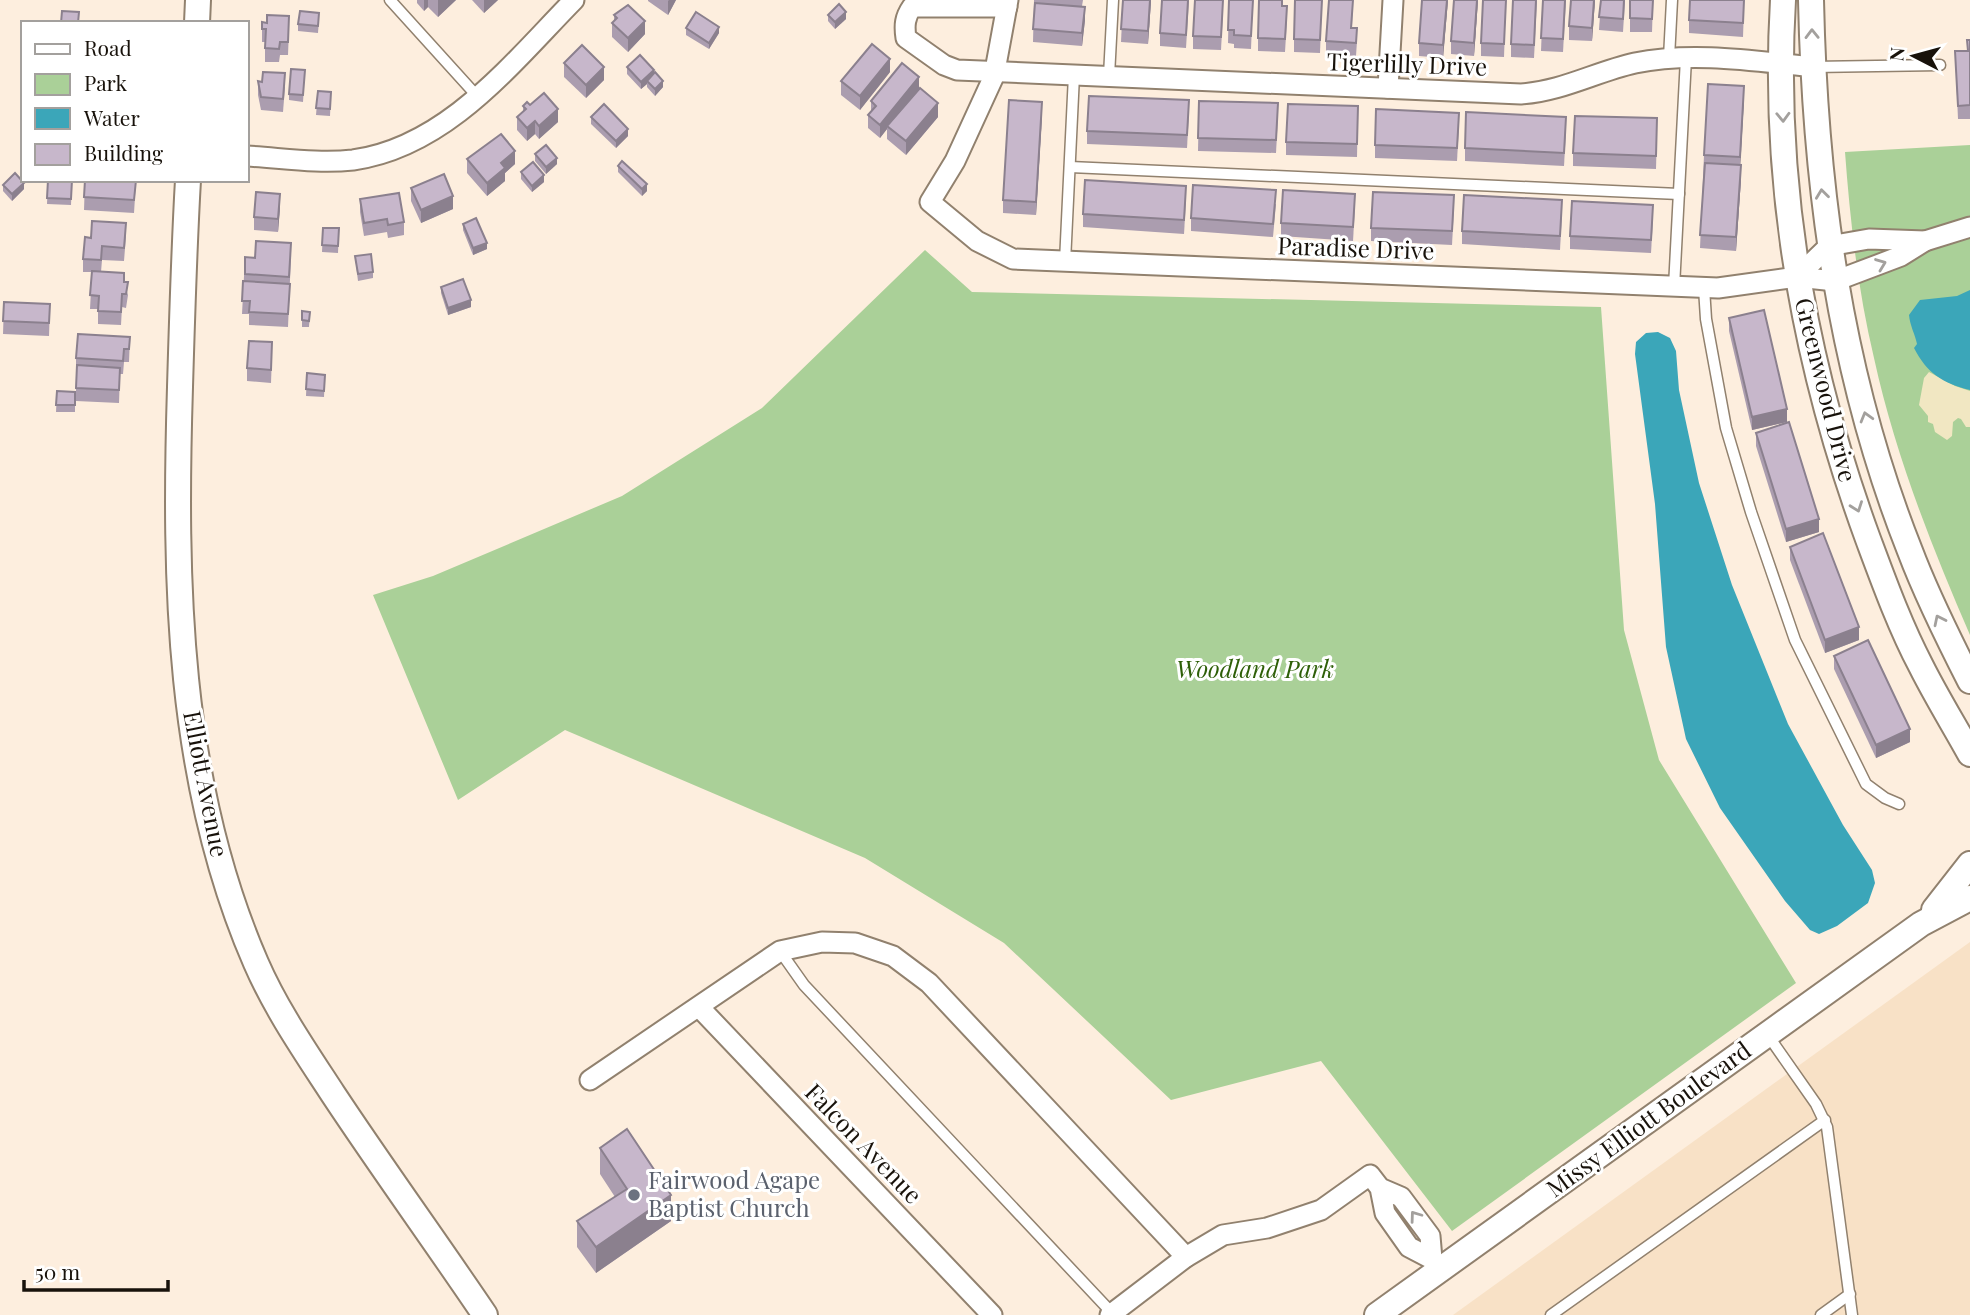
<svg xmlns="http://www.w3.org/2000/svg" width="1970" height="1315" viewBox="0 0 1970 1315" font-family="'Playfair Display',serif">
<rect width="100%" height="100%" fill="#fdeede"/>
<polygon fill="#f8e1c6" points="1970,942 1970,1315 1453,1315"/>
<g fill="#aad098">
<path d="M1970,145V635C1931,545 1895,454 1874,358C1858,291 1850,220 1845,152Z"/>
<polygon points="925,250 972,292 1601,307 1624,630 1659,760 1796,983 1452,1231 1321,1061 1171,1100 1004,943 865,858 565,730 458,800 373,595 433,576 622,496 762,408"/>
</g>
<polygon fill="#f1e7c2" points="1929,372 1955,386 1970,391 1970,427 1966,427 1961,419 1958,418 1953,422 1952,436 1947,440 1935,432 1933,424 1928,422 1928,416 1919,405 1924,378"/>
<g fill="#3ba6b9">
<path d="M1970,290V390C1942,383 1927,373 1914,348L1917,344C1915,334 1910,326 1909,315L1920,300L1957,296Z"/>
<polygon points="1658,332 1670,338 1676,351 1679,390 1699,483 1732,585 1788,724 1843,825 1872,870 1875,883 1868,903 1837,926 1819,934 1810,930 1785,901 1720,808 1686,739 1666,647 1655,504 1635,354 1636,342 1646,333"/>
</g>
<g fill="none" stroke-linecap="round" stroke-linejoin="round">
<defs>
<g id="service">
<polyline points="390,0 477,96"/>
<polyline points="1669,58 1672,0"/>
<polyline points="1813,67 1940,65"/>
<polyline points="1109,76 1113,0"/>
<polyline points="1070,167 1679,194"/>
<polyline points="1065,262 1074,75"/>
<polyline points="1674,287 1686,58"/>
<polyline points="1704,288 1706,319 1726,428 1751,512 1795,640 1866,784 1885,798 1899,804"/>
<polyline points="780,951 804,985 1112,1313"/>
<polyline points="1767,1034 1816,1104 1827,1127 1852,1315"/>
<polyline points="1551,1315 1825,1120"/>
<polyline points="1821,1315 1850,1294"/>
</g>
<g id="minor">
<polyline points="1008,0 994,76 955,161 930,202 977,241 1013,259 1718,288 1797,277 1835,281 1901,256 1925,241 1970,227"/>
<path d="M1007,7H912C905,17 904,25 906,38L944,65L957,70L1521,94C1563,91 1595,72 1635,63C1692,51 1755,61 1813,67"/>
<polyline points="1388,88 1393,0"/>
<path d="M247,156C282,158 318,164 353,160C447,147 512,63 574,0"/>
<polyline points="1797,277 1829,246 1869,239 1925,241"/>
<polyline points="699,1007 992,1315"/>
<polyline points="590,1080 780,951 822,942 855,943 893,956 929,983 1186,1257"/>
<polyline points="1110,1315 1186,1257 1223,1235 1267,1228 1321,1210 1370,1175 1380,1188 1385,1213 1409,1247 1432,1259 1430,1236 1401,1197 1380,1188"/>
</g>
<g id="tertiary">
<path d="M1783,0C1772,184 1805,367 1868,539C1884,582 1900,626 1921,666C1936,696 1954,725 1970,754"/>
<path d="M1811,0C1815,188 1840,375 1910,551C1927,596 1948,638 1970,681"/>
<polyline points="197,23 198,0"/>
<path d="M188,180C184,249 182,318 180,387C174,581 177,782 256,963C276,1009 305,1051 333,1094C382,1168 435,1241 485,1315"/>
<polyline points="1934,910 1970,864"/>
<polyline points="1377,1315 1921,924 1970,898"/>
</g>
</defs>
<use href="#service" stroke="#91816e" stroke-width="13"/>
<use href="#minor" stroke="#91816e" stroke-width="23"/>
<use href="#tertiary" stroke="#91816e" stroke-width="28"/>
<use href="#service" stroke="#fff" stroke-width="10"/>
<use href="#minor" stroke="#fff" stroke-width="19"/>
<use href="#tertiary" stroke="#fff" stroke-width="24"/>
</g>
<g fill="#ab9daf">
<polygon points="417,0 456,0 438,17 428,7 424,11 417,3"/>
<polygon points="472,0 498,0 484,13"/>
<polygon points="648,0 676,0 668,15 648,1"/>
<polygon points="1034,0 1083,0 1082,6 1085,20 1082,46 1033,42"/>
<polygon points="1123,0 1151,0 1148,44 1121,42"/>
<polygon points="1189,0 1186,48 1160,46 1160,33"/>
<polygon points="1229,0 1253,0 1251,49 1234,48 1234,44 1228,43"/>
<polygon points="1282,0 1282,6 1287,19 1285,52 1258,51 1258,38"/>
<polygon points="1322,0 1320,53 1294,52 1294,39"/>
<polygon points="1353,0 1352,28 1357,41 1356,56 1326,54 1326,41"/>
<polygon points="1448,0 1443,58 1419,56 1419,43"/>
<polygon points="1478,0 1474,56 1451,54 1451,41"/>
<polygon points="1506,0 1504,57 1481,56 1481,43"/>
<polygon points="1537,0 1534,58 1511,57 1511,44"/>
<polygon points="1543,0 1566,0 1563,52 1541,51"/>
<polygon points="1595,0 1592,41 1569,40 1569,26"/>
<polygon points="1601,0 1625,0 1623,32 1599,30"/>
<polygon points="1630,0 1653,0 1652,32 1630,32"/>
<polygon points="1744,8 1743,37 1689,33 1689,20"/>
<polygon points="1223,13 1221,50 1193,49 1193,36"/>
<polygon points="614,15 645,34 628,52 612,37 612,23 614,21"/>
<polygon points="828,15 846,19 835,29 828,21"/>
<polygon points="319,19 318,33 298,31 298,24"/>
<polygon points="262,22 289,29 288,55 280,55 279,62 265,62 265,42 262,42"/>
<polygon points="686,28 719,33 709,49 686,35"/>
<polygon points="1967,40 1970,40 1970,119 1958,119 1955,51 1967,51"/>
<polygon points="564,63 604,80 586,98 564,77"/>
<polygon points="627,67 654,73 663,87 655,96 647,87 647,84 641,89 627,74"/>
<polygon points="305,70 303,102 289,100 289,94"/>
<polygon points="890,72 860,110 841,95 841,81"/>
<polygon points="258,81 285,87 283,112 261,110 258,95"/>
<polygon points="919,88 938,117 906,155 887,139 887,129 880,138 868,128 868,115 871,112 871,101"/>
<polygon points="318,91 331,92 330,116 316,115"/>
<polygon points="1744,99 1740,165 1741,179 1736,251 1700,248 1704,155"/>
<polygon points="1199,101 1278,116 1276,153 1198,151"/>
<polygon points="530,105 558,122 539,139 535,134 527,141 517,130 517,117 523,112 523,106"/>
<polygon points="1358,106 1357,157 1286,155 1286,142"/>
<polygon points="1189,113 1187,148 1087,144 1087,131"/>
<polygon points="1042,115 1036,215 1003,213 1003,200"/>
<polygon points="591,117 628,136 616,148 591,124"/>
<polygon points="1459,126 1457,161 1375,158 1375,145"/>
<polygon points="1566,131 1564,166 1465,161 1465,148"/>
<polygon points="1657,131 1656,169 1573,166 1573,153"/>
<polygon points="535,154 557,164 546,174 535,161"/>
<polygon points="467,159 515,164 505,173 505,181 487,196 467,173"/>
<polygon points="618,166 647,191 642,196 618,172"/>
<polygon points="521,172 544,182 532,192 521,179"/>
<polygon points="48,180 72,180 71,205 47,204"/>
<polygon points="85,180 136,180 134,213 84,210"/>
<polygon points="3,185 24,189 12,201 3,191"/>
<polygon points="411,188 453,209 421,223 411,201"/>
<polygon points="360,199 404,222 404,235 388,238 387,232 364,236 360,212"/>
<polygon points="1186,200 1184,234 1083,227 1083,214"/>
<polygon points="1276,204 1273,237 1191,231 1191,218"/>
<polygon points="280,207 278,232 254,230 254,217"/>
<polygon points="1355,207 1353,241 1281,236 1281,223"/>
<polygon points="1454,208 1452,245 1371,241 1371,228"/>
<polygon points="1562,213 1560,250 1462,244 1462,231"/>
<polygon points="1653,219 1651,253 1570,249 1570,236"/>
<polygon points="463,224 487,249 473,255 463,230"/>
<polygon points="323,228 339,228 338,253 322,252"/>
<polygon points="126,236 124,261 102,260 101,272 124,282 128,295 126,308 122,307 121,325 98,324 98,309 90,309 92,272 83,272 83,259 91,238"/>
<polygon points="291,256 288,327 249,325 249,314 242,314 245,257"/>
<polygon points="355,256 373,272 373,278 358,281"/>
<polygon points="441,287 471,307 448,315 441,293"/>
<polygon points="4,302 50,304 49,336 3,334"/>
<polygon points="302,311 310,312 309,327 302,327"/>
<polygon points="1729,318 1787,422 1752,430 1729,331"/>
<polygon points="130,337 129,362 124,362 123,374 120,374 119,403 76,401 76,358"/>
<polygon points="272,355 271,383 247,381 247,368"/>
<polygon points="307,373 325,375 324,397 306,396"/>
<polygon points="57,391 75,392 75,412 56,412"/>
<polygon points="1756,433 1819,532 1786,542 1756,446"/>
<polygon points="1790,547 1859,640 1825,653 1790,560"/>
<polygon points="1834,656 1910,742 1876,758 1834,669"/>
<polygon points="600,1148 671,1221 596,1273 577,1247 577,1221 615,1197 600,1174"/>
</g>
<g fill="#8b808e">
<polygon points="424,0 428,0 428,7 424,11"/>
<polygon points="438,0 456,0 438,17"/>
<polygon points="484,0 498,0 484,13"/>
<polygon points="669,0 676,0 668,15 668,1"/>
<polygon points="1150,0 1151,0 1148,44 1148,31"/>
<polygon points="1447,0 1448,0 1443,58 1443,45"/>
<polygon points="1477,0 1478,0 1474,56 1474,43"/>
<polygon points="1594,0 1595,0 1592,41 1592,28"/>
<polygon points="1085,7 1085,20 1082,46 1082,33"/>
<polygon points="846,12 846,19 835,29 835,22"/>
<polygon points="645,21 645,34 628,52 628,38"/>
<polygon points="719,27 719,33 709,49 709,43"/>
<polygon points="890,59 890,72 860,110 860,96"/>
<polygon points="604,67 604,80 586,98 586,85"/>
<polygon points="654,70 654,76 647,81 647,84 641,89 641,82"/>
<polygon points="919,77 919,90 887,126 887,129 880,138 880,125"/>
<polygon points="663,81 663,87 655,96 655,89"/>
<polygon points="1744,86 1744,99 1740,171 1740,157"/>
<polygon points="1042,102 1042,115 1036,215 1036,202"/>
<polygon points="938,103 938,117 906,155 906,141"/>
<polygon points="558,109 558,122 539,139 539,126"/>
<polygon points="535,121 535,134 527,141 527,128"/>
<polygon points="628,129 628,136 616,148 616,141"/>
<polygon points="515,151 515,164 505,173 505,181 487,196 487,183 501,163"/>
<polygon points="557,158 557,164 546,174 546,167"/>
<polygon points="1741,165 1741,179 1736,251 1736,237"/>
<polygon points="544,175 544,182 532,192 532,186"/>
<polygon points="24,183 24,189 12,201 12,194"/>
<polygon points="647,184 647,191 642,196 642,189"/>
<polygon points="280,194 280,207 278,232 278,219"/>
<polygon points="453,196 453,209 421,223 421,210"/>
<polygon points="487,243 487,249 473,255 473,248"/>
<polygon points="471,300 471,307 448,315 448,308"/>
<polygon points="1787,409 1787,422 1752,430 1752,417"/>
<polygon points="1819,519 1819,532 1786,542 1786,529"/>
<polygon points="1859,627 1859,640 1825,653 1825,640"/>
<polygon points="1910,729 1910,742 1876,758 1876,745"/>
<polygon points="671,1195 671,1221 596,1273 596,1247"/>
</g>
<g fill="#c7b7cb" stroke="#8b808e" stroke-width="2">
<polygon points="1123,0 1150,0 1148,31 1121,29"/>
<polygon points="1162,0 1188,0 1186,35 1160,33"/>
<polygon points="1195,0 1223,0 1221,37 1193,36"/>
<polygon points="1229,0 1253,0 1251,36 1234,35 1234,30 1228,30"/>
<polygon points="1259,0 1282,0 1282,6 1287,6 1285,39 1258,38"/>
<polygon points="1295,0 1322,0 1320,40 1294,39"/>
<polygon points="1329,0 1353,0 1351,28 1357,28 1356,43 1326,41"/>
<polygon points="1422,0 1447,0 1443,45 1419,43"/>
<polygon points="1454,0 1477,0 1474,43 1451,41"/>
<polygon points="1483,0 1506,0 1504,44 1481,43"/>
<polygon points="1513,0 1536,0 1534,45 1511,44"/>
<polygon points="1543,0 1565,0 1563,39 1541,38"/>
<polygon points="1571,0 1594,0 1592,28 1569,26"/>
<polygon points="1601,0 1624,0 1623,19 1599,17"/>
<polygon points="1630,0 1653,0 1652,19 1630,18"/>
<polygon points="1690,0 1744,0 1743,23 1689,20"/>
<polygon points="1035,3 1085,7 1082,33 1033,29"/>
<polygon points="839,4 846,12 835,22 828,15"/>
<polygon points="628,5 645,21 628,38 612,23 617,18 614,15"/>
<polygon points="62,11 79,12 78,23 61,23"/>
<polygon points="300,11 319,13 318,26 298,24"/>
<polygon points="696,12 719,27 709,43 686,28"/>
<polygon points="267,15 289,16 288,42 280,42 279,49 265,48 266,29 262,29 262,22 267,23"/>
<polygon points="1967,40 1970,40 1970,105 1958,106 1955,51 1968,51"/>
<polygon points="872,44 890,59 860,96 841,81"/>
<polygon points="582,45 604,67 586,85 564,63"/>
<polygon points="640,55 654,70 641,82 627,67"/>
<polygon points="902,63 919,77 880,125 868,115 876,106 871,101"/>
<polygon points="291,69 305,70 303,95 289,94"/>
<polygon points="263,72 285,73 283,99 261,97 258,81 262,82"/>
<polygon points="655,72 663,81 655,89 647,81"/>
<polygon points="1708,84 1744,86 1740,157 1704,155"/>
<polygon points="920,88 938,103 906,141 887,126"/>
<polygon points="318,91 331,92 330,109 316,108"/>
<polygon points="544,93 558,109 539,126 535,121 527,128 517,117 526,109 523,106 527,102 530,105"/>
<polygon points="1089,96 1189,100 1187,135 1087,131"/>
<polygon points="1009,100 1042,102 1036,202 1003,200"/>
<polygon points="1199,101 1278,103 1276,140 1198,138"/>
<polygon points="604,104 628,129 616,141 591,117"/>
<polygon points="1288,104 1358,106 1357,144 1286,142"/>
<polygon points="1376,109 1459,113 1457,148 1375,145"/>
<polygon points="1466,112 1566,117 1564,153 1465,148"/>
<polygon points="1575,116 1657,118 1656,156 1573,153"/>
<polygon points="501,134 515,151 501,163 505,168 487,183 467,159"/>
<polygon points="546,145 557,158 546,167 535,154"/>
<polygon points="622,161 647,184 642,189 618,166"/>
<polygon points="533,162 544,175 532,186 521,172"/>
<polygon points="1705,163 1741,165 1736,237 1700,235"/>
<polygon points="15,173 24,183 12,194 3,185"/>
<polygon points="444,174 453,196 421,210 411,188"/>
<polygon points="48,180 72,180 71,199 47,198"/>
<polygon points="85,180 136,180 134,200 84,197"/>
<polygon points="1085,180 1186,186 1184,220 1083,214"/>
<polygon points="1193,185 1276,190 1273,224 1191,218"/>
<polygon points="1283,190 1355,194 1353,227 1281,223"/>
<polygon points="256,192 280,194 278,219 254,217"/>
<polygon points="1373,192 1454,195 1452,231 1371,228"/>
<polygon points="399,193 404,222 388,225 387,219 364,223 360,199"/>
<polygon points="1464,195 1562,200 1560,236 1462,231"/>
<polygon points="1572,201 1653,205 1651,240 1570,236"/>
<polygon points="476,218 487,243 473,248 463,224"/>
<polygon points="92,221 126,223 124,248 102,246 101,260 83,259 85,237 91,238"/>
<polygon points="323,228 339,228 338,246 322,245"/>
<polygon points="256,241 291,243 289,277 245,274 245,257 255,258"/>
<polygon points="371,254 373,272 358,274 355,256"/>
<polygon points="92,271 124,273 124,282 128,282 126,294 122,294 121,312 98,311 99,296 90,295"/>
<polygon points="463,279 471,300 448,308 441,287"/>
<polygon points="243,281 290,284 288,314 249,312 250,301 242,301"/>
<polygon points="4,302 50,304 49,323 3,321"/>
<polygon points="1764,310 1787,409 1752,417 1729,318"/>
<polygon points="302,311 310,312 309,321 302,320"/>
<polygon points="78,334 130,337 129,349 124,349 123,361 76,358"/>
<polygon points="249,341 272,342 271,370 247,368"/>
<polygon points="77,365 120,368 119,390 76,388"/>
<polygon points="307,373 325,375 324,391 306,389"/>
<polygon points="57,391 75,392 75,405 56,405"/>
<polygon points="1789,422 1819,519 1786,529 1756,433"/>
<polygon points="1823,533 1859,627 1825,640 1790,547"/>
<polygon points="1868,640 1910,729 1876,745 1834,656"/>
<polygon points="627,1129 671,1195 596,1247 577,1221 627,1189 600,1148"/>
</g>
<defs><path id="oneway-chevron" d="M-2-3.5L2.5 0L-2 3.5" fill="none" stroke-width="1.6" stroke-linecap="round" stroke-linejoin="round" transform="scale(1.75)"/></defs>
<g stroke="#a3a09d">
<use href="#oneway-chevron" transform="translate(1812 34) rotate(-91)"/>
<use href="#oneway-chevron" transform="translate(1783 117) rotate(88)"/>
<use href="#oneway-chevron" transform="translate(1822 194) rotate(-97)"/>
<use href="#oneway-chevron" transform="translate(1881 264) rotate(-21)"/>
<use href="#oneway-chevron" transform="translate(1866 417) rotate(-106)"/>
<use href="#oneway-chevron" transform="translate(1857 507) rotate(70)"/>
<use href="#oneway-chevron" transform="translate(1939 620) rotate(-116)"/>
<use href="#oneway-chevron" transform="translate(1415 1216) rotate(-126)"/>
</g>
<circle fill="#6b7280" stroke="#fff" stroke-width="2.5" cx="634" cy="1195" r="7"/>
<g text-anchor="middle" stroke-width="6" stroke-linejoin="round" paint-order="stroke">
<g font-size="24" fill="#18120b" stroke="#fff">
<text transform="translate(1407 65) rotate(2)" y="8">Tigerlilly Drive</text>
<text transform="translate(1356 249) rotate(2)" y="8">Paradise Drive</text>
<text transform="translate(1825 390) rotate(76)" y="8">Greenwood Drive</text>
<text transform="translate(205 784) rotate(79)" y="8">Elliott Avenue</text>
<text transform="translate(1649 1120) rotate(-36)" y="8">Missy Elliott Boulevard</text>
<text transform="translate(863 1144) rotate(46)" y="8">Falcon Avenue</text>
</g>
<g font-size="24" font-style="italic" fill="#2e5f08" stroke="#fff">
<text x="1255" y="678">Woodland Park</text>
</g>
<g font-size="24" fill="#5b616d" stroke="#fff" text-anchor="start">
<text x="648" y="1189">Fairwood Agape<tspan x="648" dy="28">Baptist Church</tspan></text>
</g>
</g>
<rect x="21" y="21" width="228" height="161" fill="#ffffff" stroke="#a3a09d" stroke-width="2"/>
<rect x="35" y="44" width="35" height="10" fill="#ffffff" stroke="#a3a09d" stroke-width="2"/>
<text x="84" y="56" font-size="21" fill="#18120b">Road</text>
<rect x="35" y="74" width="35" height="21" fill="#aad098" stroke="#a3a09d" stroke-width="2"/>
<text x="84" y="91" font-size="21" fill="#18120b">Park</text>
<rect x="35" y="108" width="35" height="21" fill="#3ba6b9" stroke="#a3a09d" stroke-width="2"/>
<text x="84" y="126" font-size="21" fill="#18120b">Water</text>
<rect x="35" y="144" width="35" height="21" fill="#c7b7cb" stroke="#a3a09d" stroke-width="2"/>
<text x="84" y="161" font-size="21" fill="#18120b">Building</text>
<g transform="translate(1914 56) rotate(276)" stroke="#ffffff" stroke-width="5" paint-order="stroke">
<path d="M0-5L12 26L0 18L-12 26Z" fill="#18120b"/>
<text y="-10" font-size="19" font-weight="bold" text-anchor="middle" fill="#18120b">N</text>
</g>
<path d="M24 1280v10h144v-10" fill="none" stroke="#18120b" stroke-width="3.5"/>
<text x="35" y="1280" font-size="21" fill="#18120b" stroke="#ffffff" stroke-width="5" paint-order="stroke">50 m</text>
</svg>
